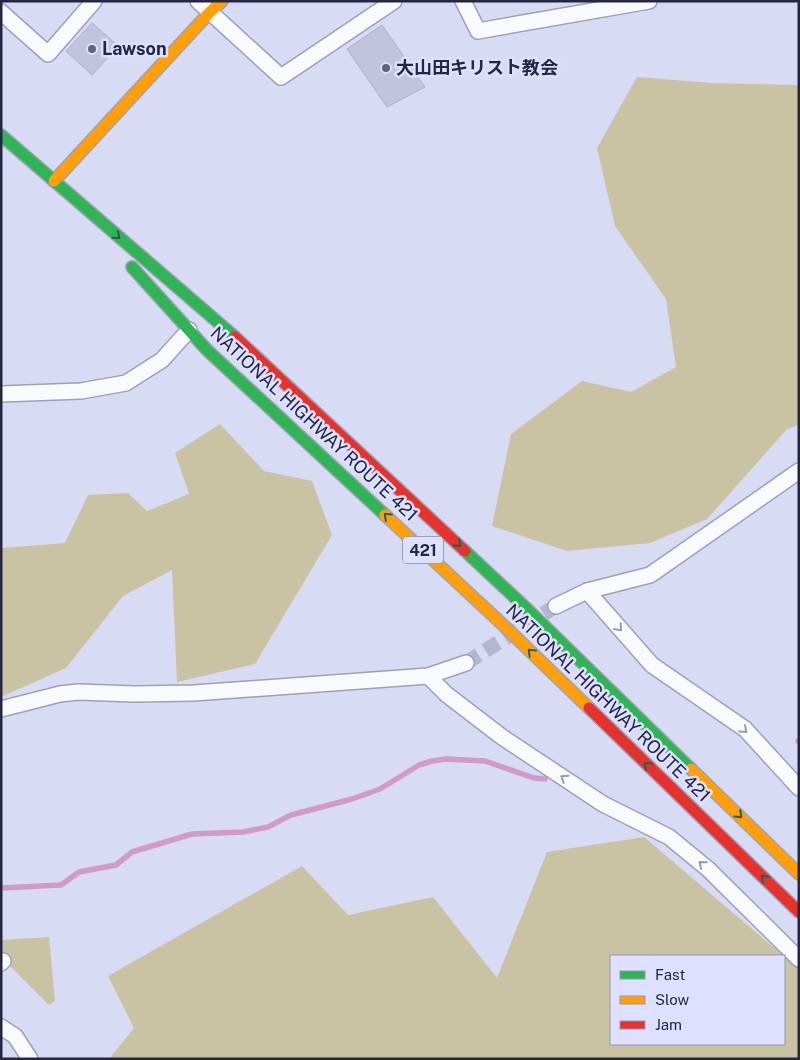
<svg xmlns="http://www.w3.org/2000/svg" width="800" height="1060" viewBox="0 0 800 1060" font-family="'Public Sans','Noto Sans JP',sans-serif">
<rect width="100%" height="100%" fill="#d8dbf4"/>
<g fill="#c9c3a3" fill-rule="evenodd">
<polygon points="637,77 712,83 799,85 799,425 787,429 707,519 650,543 567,551 492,526 511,434 582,381 631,392 676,367 666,299 615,226 597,148"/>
<polygon points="220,424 264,471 312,481 332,535 255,664 177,682 172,570 123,596 66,668 1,697 1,548 65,543 88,495 128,493 147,511 189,494 175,453"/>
<path d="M644,837L799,969V1059H109L134,1028L108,976L302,866L348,915L433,897L497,978L547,852ZM611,956H784V1044H611Z"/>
<polygon points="49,937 55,1001 49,1005 12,968 1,960 1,940"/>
</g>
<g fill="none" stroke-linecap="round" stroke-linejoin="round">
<g stroke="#d29ac8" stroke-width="5.5">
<polyline points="798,741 799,741"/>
<polyline points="1,888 61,885 79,872 116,865 132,852 192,834 243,832 268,827 291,815 352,799 380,789 419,765 432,761 446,759 485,761 534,778 545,779"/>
</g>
</g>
<g fill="#c1c4dd" stroke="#aeb0c9">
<polygon points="92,23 118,46 92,75 66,51"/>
<polygon points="382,25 425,87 387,107 347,49"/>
</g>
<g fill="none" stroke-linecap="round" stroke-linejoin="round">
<polyline stroke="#b4b7d0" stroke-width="15" stroke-dasharray="15 8" stroke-linecap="butt" points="466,663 556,606"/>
<defs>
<g id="street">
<polyline points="198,1 281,77 394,1"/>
<polyline points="463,1 478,31 649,1"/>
<polyline points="1,12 48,54 94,1"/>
<polyline points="1,394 81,391 126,383 162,360 189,330"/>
<polyline points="587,591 652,665 745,729 799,788"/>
<polyline points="556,606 587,591 650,575 799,471"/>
<polyline points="428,676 446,694 502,737 603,804 669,837 708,869 799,959"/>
<polyline points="1,709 60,694 78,692 134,694 194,693 401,678 428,676 466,663"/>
<polyline points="1,963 3,961"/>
<polyline points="1,1027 15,1036 30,1059"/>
</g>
<g id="fast">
<polyline points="1,135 235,337"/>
<polyline points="132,267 207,350 385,515"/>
<polyline points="465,551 525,607 691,769"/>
</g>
<g id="slow">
<polyline points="54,181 210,12 222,1"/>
<polyline points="385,515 502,624 589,708"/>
<polyline points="691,769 799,874"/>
</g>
<g id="jam">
<polyline points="235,337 465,551"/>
<polyline points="589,708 799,912"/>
</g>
</defs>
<use href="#street" stroke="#9ea0b8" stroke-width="18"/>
<use href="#fast" stroke="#9ea0b8" stroke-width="14"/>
<use href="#slow" stroke="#9ea0b8" stroke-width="14"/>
<use href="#jam" stroke="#9ea0b8" stroke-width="14"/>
<use href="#street" stroke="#f9fafd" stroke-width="15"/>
<use href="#fast" stroke="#30b455" stroke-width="11"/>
<use href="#slow" stroke="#ff9f0a" stroke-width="11"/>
<use href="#jam" stroke="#e5322d" stroke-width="11"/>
</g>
<defs><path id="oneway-chevron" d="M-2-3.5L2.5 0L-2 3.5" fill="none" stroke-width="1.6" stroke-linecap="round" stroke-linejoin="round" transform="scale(1.25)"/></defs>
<g stroke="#295f4a">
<use href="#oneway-chevron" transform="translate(117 236) rotate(40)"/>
<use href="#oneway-chevron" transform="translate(387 516) rotate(-137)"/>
<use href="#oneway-chevron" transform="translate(458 544) rotate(43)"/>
<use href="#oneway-chevron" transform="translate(531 652) rotate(-136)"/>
<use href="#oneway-chevron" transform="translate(647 765) rotate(-136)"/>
<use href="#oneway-chevron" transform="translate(739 815) rotate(44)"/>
<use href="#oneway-chevron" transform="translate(764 878) rotate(-136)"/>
</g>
<g stroke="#999ba9">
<use href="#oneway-chevron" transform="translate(619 628) rotate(49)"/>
<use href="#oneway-chevron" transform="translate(744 730) rotate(42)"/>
<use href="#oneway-chevron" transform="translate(564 778) rotate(-146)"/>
<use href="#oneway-chevron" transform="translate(702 864) rotate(-141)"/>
</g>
<g fill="#636580" stroke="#dde1ff" stroke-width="2">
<circle cx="92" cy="49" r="5"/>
<circle cx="386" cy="68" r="5"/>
</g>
<g text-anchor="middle" stroke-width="5" stroke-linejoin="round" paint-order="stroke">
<rect fill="#dde1ff" stroke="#5c5e7b" stroke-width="1" x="403" y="536.5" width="40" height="27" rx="4"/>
<g font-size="16" font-weight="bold" fill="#242642">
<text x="423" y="556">421</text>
</g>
<g font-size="18" font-weight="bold" fill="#242642" stroke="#dde1ff" text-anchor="start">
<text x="102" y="55">Lawson</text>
<text x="396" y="74">大山田キリスト教会</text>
</g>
<g font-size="18" fill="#242642" stroke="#dde1ff">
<text transform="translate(314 424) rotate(43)" y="6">NATIONAL HIGHWAY ROUTE 421</text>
<text transform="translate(608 703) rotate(44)" y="6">NATIONAL HIGHWAY ROUTE 421</text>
</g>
</g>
<rect width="800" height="1060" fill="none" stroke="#242642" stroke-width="5"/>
<rect x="610" y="955" width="175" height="90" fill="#dde1ff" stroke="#9396b3"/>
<rect x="620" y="971" width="25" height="8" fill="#30b455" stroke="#9396b3"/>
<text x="655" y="980" font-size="15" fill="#242642">Fast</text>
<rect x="620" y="996" width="25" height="8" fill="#ff9f0a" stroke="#9396b3"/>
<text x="655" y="1005" font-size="15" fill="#242642">Slow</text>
<rect x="620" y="1021" width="25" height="8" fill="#e5322d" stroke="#9396b3"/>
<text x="655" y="1030" font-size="15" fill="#242642">Jam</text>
</svg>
